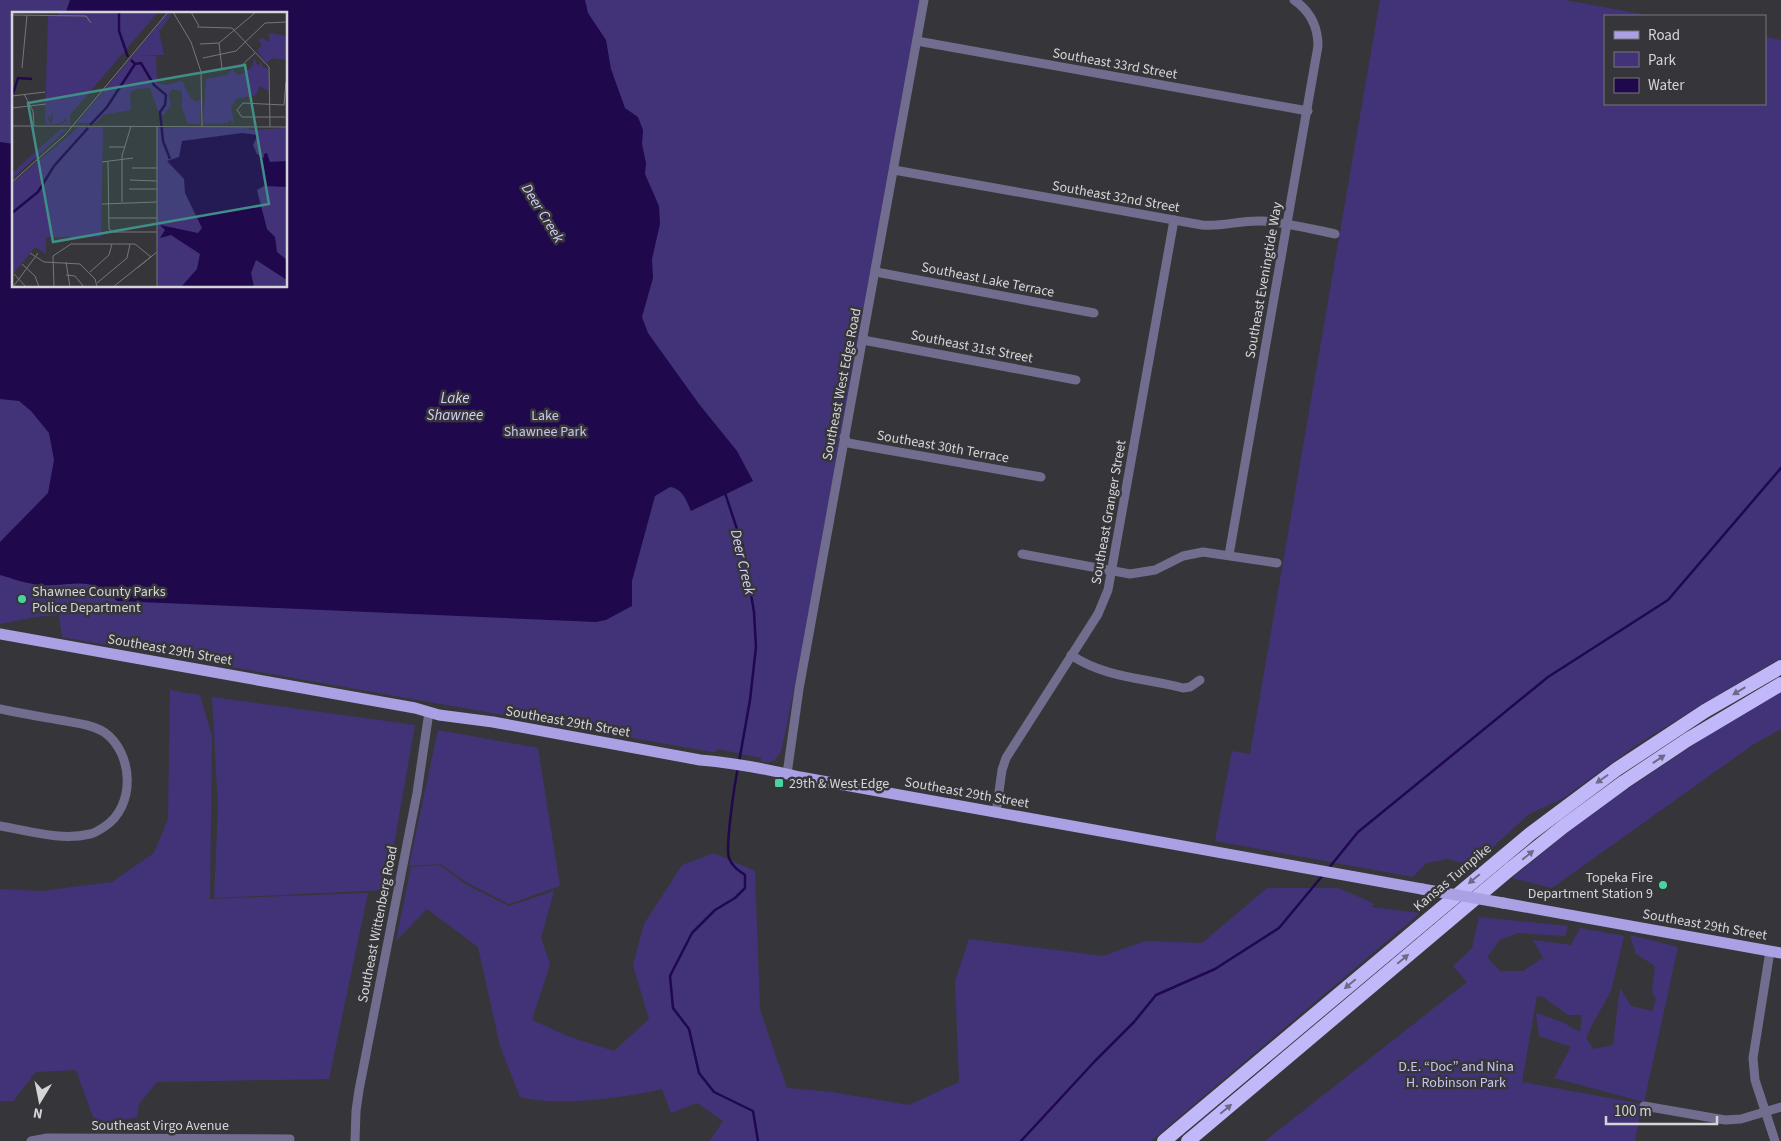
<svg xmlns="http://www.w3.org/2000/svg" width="1781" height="1141" viewBox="0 0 1781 1141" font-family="'Source Sans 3',sans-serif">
<rect width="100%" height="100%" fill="#36363a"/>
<g fill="#423378" fill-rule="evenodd">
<path d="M0,0H921L850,393L839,442L805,635L782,748C779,757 772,766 761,761V758L718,749L715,752H712L62,637L59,615L35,617L0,624ZM14,14H286V286H14Z"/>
<polygon points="1380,0 1565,0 1652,16 1605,16 1605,104 1765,104 1765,37 1781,40 1781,658 1709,700 1638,744 1562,799 1529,814 1463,875 1464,868 1462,863 1448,859 1426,863 1413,877 1215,841 1232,751 1250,754"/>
<polygon points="170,690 200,695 212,736 210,899 368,893 329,1079 157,1082 139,1104 137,1117 108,1123 93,1117 76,1070 36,1072 13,1101 0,1101 0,889 41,891 112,882 154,853 168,819"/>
<polygon points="1781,692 1781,729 1754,744 1552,888 1512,878 1589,815 1717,729"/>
<polygon points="212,697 415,725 386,890 214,898 218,808"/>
<polygon points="438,730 538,748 560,886 509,904 466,882 441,864 409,866"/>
<path d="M714,853L755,871L760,1010L787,1088L831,1092L909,1105L959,1082L955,981L969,939L1103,956L1145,941L1202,943L1267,888H1338L1375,904L1371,907L1420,913L1151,1141H710L723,1121L697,1103L671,1113L662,1089C624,1098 557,1107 520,1097L500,1046L478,947L427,909L396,941L411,867L440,865L465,884L509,906L554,891L541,938L550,964L532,1020L570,1037L614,1051L649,1019L633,965L644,924L682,865Z"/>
<polygon points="1479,917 1568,926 1565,936 1518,933 1500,940 1487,957 1500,971 1523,971 1543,958 1533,940 1571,945 1580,928 1624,936 1611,991 1592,1025 1586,1038 1593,1049 1613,1045 1620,988 1631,1006 1652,1011 1656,1000 1652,991 1655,966 1636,954 1630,935 1678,947 1644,1102 1554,1078 1571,1047 1539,1036 1536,1013 1562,1022 1580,1032 1582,1015 1568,1015 1543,997 1537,996 1522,1082 1642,1104 1635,1141 1265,1141 1467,982 1453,966 1472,948"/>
</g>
<path fill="#20084c" d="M70,0H585L588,13L606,40L611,69L625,108L638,117L643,130L642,144L646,163L645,174L659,206L660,224L652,259L653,278L642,317L648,333L699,404L737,451L753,481L691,511C686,500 683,489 670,487L655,496L632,581V606L606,620L596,622L117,601C92,574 73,587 41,585C27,584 14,579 0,575V542L48,493L54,460L49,433L31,411L19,401L0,399V142L14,144V286H286V14H65Z"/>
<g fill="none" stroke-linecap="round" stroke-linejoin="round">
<g stroke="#20084c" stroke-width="2.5">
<polyline points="725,493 743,547 754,612 756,647 750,700 739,762"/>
<path d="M738,767C735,782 725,847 729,858C732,866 738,870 745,875V888L735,898L715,910L692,933L670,976L673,1008L689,1029L699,1073L714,1092L753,1111L758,1141"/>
<polyline points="1328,869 1358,832 1548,677 1668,600 1781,468"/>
<polyline points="1021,1141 1095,1061 1134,1022 1156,995 1215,969 1279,928 1323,875"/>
</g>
<g stroke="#716d8e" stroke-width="9">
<polyline points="917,41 1308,111"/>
<path d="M894,170L1202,225C1222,227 1241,220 1261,221C1285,222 1311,229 1335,234"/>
<polyline points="876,272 1094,313"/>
<polyline points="863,340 1076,380"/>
<polyline points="844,437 848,443 1041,477"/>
<polyline points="1022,554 1130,574 1155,570 1183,556 1203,552 1277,563"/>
<path d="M1229,555L1318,46C1318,27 1310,11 1294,0"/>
<path d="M1071,655C1105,678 1145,678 1183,688L1190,687L1200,680"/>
<path d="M0,709C20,713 40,717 60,720C75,723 91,724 104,732C134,753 136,807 104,827C99,830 95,833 90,834C60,841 30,831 0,826"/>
<polyline points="787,774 799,689 924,0"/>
<polyline points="996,813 1002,770 1006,758 1098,614 1108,590 1174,220"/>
<polyline points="1770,951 1753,1058 1755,1080 1775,1141"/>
<polyline points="1644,1106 1725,1120 1741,1119 1781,1107"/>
<polyline points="31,1141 47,1138 290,1139"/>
<polyline points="355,1141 356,1111 359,1090 417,793 429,712"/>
</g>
<g stroke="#aaa1e4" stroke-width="11">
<path d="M0,634L415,708L439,715L493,722L700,760C734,763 767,769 800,777L1422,889"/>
<polyline points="1503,903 1781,953"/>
</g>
<g stroke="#c0b8f9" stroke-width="14">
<polyline points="1164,1141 1530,834 1617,769 1705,711 1781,667"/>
<polyline points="1188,1141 1509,870 1564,826 1624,782 1687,740 1781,684"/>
</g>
<polyline stroke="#aaa1e4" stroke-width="11" points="1422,889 1503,903"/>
</g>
<defs><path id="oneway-solid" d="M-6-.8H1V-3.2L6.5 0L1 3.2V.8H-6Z" transform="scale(1.25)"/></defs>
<g fill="#6d6a86">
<use href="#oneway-solid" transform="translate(1739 691) rotate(149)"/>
<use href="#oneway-solid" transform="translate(1659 759) rotate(-34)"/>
<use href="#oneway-solid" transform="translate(1602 779) rotate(145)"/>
<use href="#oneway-solid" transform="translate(1528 855) rotate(-39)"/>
<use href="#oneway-solid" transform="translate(1474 879) rotate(140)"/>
<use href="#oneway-solid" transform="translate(1403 959) rotate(-40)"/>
<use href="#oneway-solid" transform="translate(1350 984) rotate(140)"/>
<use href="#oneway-solid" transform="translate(1226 1109) rotate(-40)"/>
</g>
<g fill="#47d49e" stroke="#36363a" stroke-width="2">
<circle cx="22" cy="599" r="5"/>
<rect x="774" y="778" width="10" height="10" rx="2.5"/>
<circle cx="1663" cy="885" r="5"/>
</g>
<g text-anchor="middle" stroke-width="5" stroke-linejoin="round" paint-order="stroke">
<g font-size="14" fill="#d5d5d8" stroke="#36363a">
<text transform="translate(1115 63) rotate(10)" y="5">Southeast 33rd Street</text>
<text transform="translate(1116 196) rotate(10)" y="5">Southeast 32nd Street</text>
<text transform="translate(988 279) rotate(11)" y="5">Southeast Lake Terrace</text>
<text transform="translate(1263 280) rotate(-80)" y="5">Southeast Eveningtide Way</text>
<text transform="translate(972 346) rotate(11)" y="5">Southeast 31st Street</text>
<text transform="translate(841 384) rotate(-79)" y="5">Southeast West Edge Road</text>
<text transform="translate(943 446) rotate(10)" y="5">Southeast 30th Terrace</text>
<text transform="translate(1108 512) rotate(-80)" y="5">Southeast Granger Street</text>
<text transform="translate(170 649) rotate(10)" y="5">Southeast 29th Street</text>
<text transform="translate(568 721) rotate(10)" y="5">Southeast 29th Street</text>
<text transform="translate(967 792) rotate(10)" y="5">Southeast 29th Street</text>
<text transform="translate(1452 877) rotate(-40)" y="5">Kansas Turnpike</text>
<text transform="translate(377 924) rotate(-79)" y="5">Southeast Wittenberg Road</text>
<text transform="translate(1705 924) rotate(10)" y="5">Southeast 29th Street</text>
<text x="160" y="1130">Southeast Virgo Avenue</text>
</g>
<g font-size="14" fill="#c9c5ee" stroke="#36363a">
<text x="545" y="420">Lake<tspan x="545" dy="16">Shawnee Park</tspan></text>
<text x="1456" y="1071">D.E. “Doc” and Nina<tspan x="1456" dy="16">H. Robinson Park</tspan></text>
</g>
<g font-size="14" fill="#d5d5d8" stroke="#36363a" text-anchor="start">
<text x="32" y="596">Shawnee County Parks<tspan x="32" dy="16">Police Department</tspan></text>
<text x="789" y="788">29th &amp; West Edge</text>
<text x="1653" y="882" text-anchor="end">Topeka Fire<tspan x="1653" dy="16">Department Station 9</tspan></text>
</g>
<g font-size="15" font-style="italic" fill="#d4d0f9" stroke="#36363a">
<text transform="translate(543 213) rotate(58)" y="5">Deer Creek</text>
<text x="455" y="403">Lake<tspan x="455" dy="17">Shawnee</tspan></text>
<text transform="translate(743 562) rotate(77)" y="5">Deer Creek</text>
</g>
</g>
<g transform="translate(12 12)">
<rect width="275" height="275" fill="#36363a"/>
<path d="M46,0H146L58,103V112L47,113L55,109L54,106L51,110L40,113L41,98L39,106L35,104L39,113L33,112L36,4H46ZM157,0L159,2L156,8L147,19L152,43H127L144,44L145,71L154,73L170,69L179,87L186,90L189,86L188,112H176L170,96V79L160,77L157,81L159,93L152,103L147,102L138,76L123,77L118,81L119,98L91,103L84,111H65ZM257,21L275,24L274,48L260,46L255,51L245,39L250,33L247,28L249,26L258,30ZM243,45L244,52L247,53L249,49L251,56H256L257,79L248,74L244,83L224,87L219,96L222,111L216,108V111L191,112L194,67L215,63L220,57L225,63L230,62L240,55ZM67,115H91L89,225H34V242L23,235L0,263V171ZM236,115L237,118L275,116V275H145L146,116ZM49,117H55L0,167V161Z" fill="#423378"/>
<path d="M230,121L246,123L241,133L245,142L252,146V142L255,141L258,150L275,149V175L252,174L245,178L255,217L263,225L265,240L275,248V268L244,248L239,261L242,275H169L185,257L188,242L159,223L148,226L153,218L148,213L186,221L190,216L173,181L172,167L155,149L167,145L170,129Z" fill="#20084c"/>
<path fill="none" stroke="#20084c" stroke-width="2.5" d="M107,0V19L116,45M119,48L123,52L129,51L142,73L154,83L153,93L148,100L151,129L158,147M1,82L6,66L20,67M78,113L95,95L123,52M0,201L26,180L42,154L76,116"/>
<path fill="none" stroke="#767679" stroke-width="1" d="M161,0L179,30L189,60L190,114M179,0L187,14M0,3L74,4L79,11M185,15L220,16L257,55L258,115M188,32L207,31M191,46L224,39L253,11L275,10M10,56L15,3M210,57L207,31L244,0M197,59L229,54L243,41M12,82L21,99L22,114M0,84L33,80M0,96L34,92M273,105H230L225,98L231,91L272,93L274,70M0,114L275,115M97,135H113M90,150L121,146M96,150L97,217L101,220H145M120,156H145M118,168L145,169M0,170L53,123L156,0M117,177H145M110,190V144L119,114M90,192L145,190M96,206H145M18,241L32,250L68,252L83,267L85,275M54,250L58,275M10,252L23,264L27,275M125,256L140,244M78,260L97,243L100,232M2,262L14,275M54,263L63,264L72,275M85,271L115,246L118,232M1,275L26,241M42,275L41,244L59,232H123L139,245M101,275L145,240M145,275V114"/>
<path fill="#408e88" fill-opacity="0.15" stroke="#408e88" stroke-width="2.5" d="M233,53L257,192L41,230L16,91Z"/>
<rect width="275" height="275" fill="none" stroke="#d5d5d8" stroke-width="2.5"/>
</g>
<rect x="1604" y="15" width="162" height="90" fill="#36363a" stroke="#767679"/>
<rect x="1614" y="31" width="25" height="8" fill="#aaa1e4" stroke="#767679"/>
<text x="1648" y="40" font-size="15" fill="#d5d5d8">Road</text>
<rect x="1614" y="52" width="25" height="15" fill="#423378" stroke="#767679"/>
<text x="1648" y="65" font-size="15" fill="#d5d5d8">Park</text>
<rect x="1614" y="78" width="25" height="15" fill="#20084c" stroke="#767679"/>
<text x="1648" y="90" font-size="15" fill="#d5d5d8">Water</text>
<g transform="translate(40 1101) rotate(190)" stroke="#36363a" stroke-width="4" paint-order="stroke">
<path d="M0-4L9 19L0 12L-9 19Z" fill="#d5d5d8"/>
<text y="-8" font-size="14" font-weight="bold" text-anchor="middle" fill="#d5d5d8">N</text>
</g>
<path d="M1606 1116v8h111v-8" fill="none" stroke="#d5d5d8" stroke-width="2.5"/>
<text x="1614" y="1116" font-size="15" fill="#d5d5d8" stroke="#36363a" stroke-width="4" paint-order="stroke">100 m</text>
</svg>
